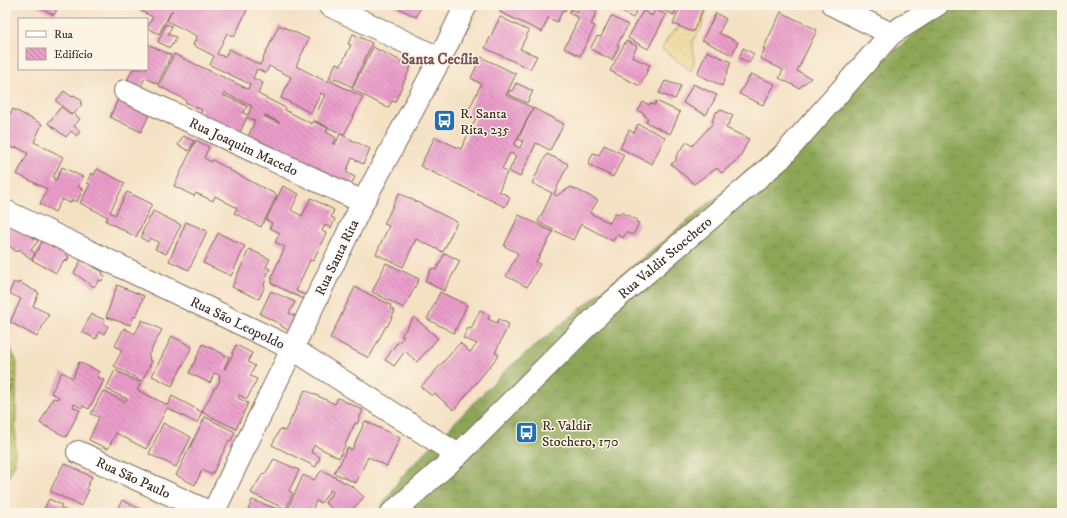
<svg xmlns="http://www.w3.org/2000/svg" width="1067" height="518" viewBox="0 0 1067 518" font-family="'IM FELL DW Pica',serif">
<defs>
<pattern id="grass-dots" width="8" height="8" patternUnits="userSpaceOnUse"><rect width="8" height="8" fill="#b1bf61"/><path d="M2 2h.1M6 6h.1" fill="none" stroke="#919b4f" stroke-width="1.8" stroke-linecap="round"/></pattern>
<pattern id="forest-crowns" width="20" height="18" patternUnits="userSpaceOnUse"><rect width="20" height="18" fill="#8ca657"/><path d="M2 6a3 3 0 1 1 6 0M12 15a3 3 0 1 1 6 0" fill="none" stroke="#748747"/></pattern>
<pattern id="sand-dots" width="8" height="8" patternUnits="userSpaceOnUse"><rect width="8" height="8" fill="#eeda9e"/><path d="M2 2h.1M6 6h.1" fill="none" stroke="#cdbb88" stroke-width="1.8" stroke-linecap="round"/></pattern>
<pattern id="building-back-hatch" width="6" height="6" patternUnits="userSpaceOnUse"><rect width="6" height="6" fill="#ea9dca"/><path d="M-1 5l2 2M0 0l6 6M5-1l2 2" fill="none" stroke="#bf80a3"/></pattern>
</defs>
<rect width="100%" height="100%" fill="#fcf5e5"/>
<filter id="ink" filterUnits="userSpaceOnUse"><feTurbulence type="fractalNoise" baseFrequency=".025" numOctaves="2"/><feDisplacementMap in="SourceGraphic" scale="8" xChannelSelector="R" yChannelSelector="G"/><feConvolveMatrix kernelMatrix="1 2 1 2 8 2 1 2 1" color-interpolation-filters="sRGB"/></filter>
<filter id="wash" filterUnits="userSpaceOnUse"><feTurbulence type="fractalNoise" baseFrequency=".012" numOctaves="4" result="noise"/><feDisplacementMap in="SourceGraphic" scale="16" xChannelSelector="R" yChannelSelector="G"/><feGaussianBlur stdDeviation="0.9" result="paint"/><feColorMatrix in="noise" values="0 0 0 0 0 0 0 0 0 0 0 0 0 0 0 0 0 1.4 0 .05"/><feComposite in="paint" operator="in"/></filter>
<g filter="url(#wash)">
<rect width="100%" height="100%" fill="#f4e1c4"/>
<polygon fill="url(#grass-dots)" stroke="#767440" points="5,336 17,362 15,464 5,484"/>
<polygon fill="url(#forest-crowns)" stroke="#64683a" points="950,5 1062,5 1062,513 377,513 402,476 507,369"/>
<polygon fill="url(#sand-dots)" stroke="#94825e" points="686,5 707,5 701,29 693,40 694,62 691,71 662,49 669,36 678,28"/>
<g id="blocks">
<g fill="url(#building-back-hatch)" fill-rule="evenodd">
<polygon points="34,5 59,5 54,15"/>
<path d="M142,5L249,6L234,37L227,33L217,54L225,57L229,49L260,65L279,25L309,39L296,66L327,82L328,80L363,97L344,135L313,120L325,95L321,93L311,113L281,98L291,77L269,66L266,73L257,69L253,78L263,83L258,94L286,108L285,110L312,124L313,121L328,128L326,132L335,137L336,139L334,142L332,143L335,145L340,134L370,149L363,164L352,158L346,172L355,177L350,186L247,139L255,121L247,117L236,141L198,119L202,110L185,102L186,100L159,86L174,54L248,89L250,84L210,65L214,56L193,45L197,36L167,21L172,10L159,34L147,28L153,17L139,10ZM224,93L252,106L248,115L243,113L247,106L223,95ZM265,115L279,122V123L264,116Z"/>
<polygon points="392,5 422,5 416,17"/>
<polygon points="504,5 568,5 565,11 563,10 557,22 548,18 542,32 500,12"/>
<polygon points="580,5 584,5 597,12 591,24 595,26 580,56 564,48 579,18 569,13 571,9 577,12"/>
<polygon points="614,5 633,5 632,7 637,10 633,18 612,7"/>
<polygon points="651,5 678,5 674,15"/>
<polygon points="681,5 705,5 693,32 673,24"/>
<polygon points="655,9 666,15 648,49 628,38 643,11 652,16"/>
<polygon points="781,12 817,30 797,71 811,78 799,88 779,78 783,70 760,58 765,49 763,49"/>
<polygon points="716,13 726,19 719,33 738,42 732,55 702,40"/>
<polygon points="611,16 628,25 617,45 619,46 612,60 590,49 597,36 601,37"/>
<polygon points="500,17 529,31 520,49 537,56 530,69 485,48"/>
<polygon points="166,24 172,26 168,34 176,37 173,45 172,44 170,48 158,42"/>
<polygon points="353,34 372,43 352,87 335,78 334,80 329,78 336,63 341,65 351,45 348,44"/>
<polygon points="626,41 637,46 632,57 650,65 640,86 610,71"/>
<polygon points="147,44 171,55 158,84 145,78 138,92 124,86 133,69 147,69"/>
<polygon points="373,47 411,66 395,102 392,101 388,108 352,89"/>
<polygon points="743,48 754,54 749,63 739,58"/>
<polygon points="707,51 731,62 722,86 697,74"/>
<polygon points="481,57 516,74 506,95 533,108 514,145 520,148 523,141 518,139 533,108 564,124 550,150 536,143 520,177 509,171 516,156 510,153 502,169 507,172 499,191 510,197 505,207 420,166 435,137 461,149 476,118 467,114 481,84 471,78"/>
<polygon points="751,74 775,84 763,105 739,94"/>
<polygon points="665,81 681,86 675,99 659,93"/>
<polygon points="516,83 533,91 527,103 508,94 510,90 512,91"/>
<polygon points="693,84 717,95 706,115 683,103"/>
<polygon points="64,91 72,97 74,95 82,101 80,103 82,104 74,114 80,119 74,126 80,131 77,136 71,131 66,137 48,123 61,107 71,115 72,114 56,101"/>
<polygon points="118,99 149,115 141,132 110,117"/>
<polygon points="656,101 680,112 670,134 646,122 648,118 644,116 645,114 638,111 643,102 649,105 650,103 655,105"/>
<polygon points="13,109 42,124 34,142 63,157 53,178 56,180 62,167 83,177 78,187 83,189 77,202 72,200 70,203 62,199 55,212 40,204 47,189 17,174 28,153 16,147 15,149 5,144 5,122"/>
<polygon points="720,109 733,116 726,128 749,139 740,157 722,173 717,168 694,184 671,164 676,161 676,156 687,142 692,146 714,122 712,121 717,111 718,112"/>
<polygon points="638,124 665,137 652,164 620,148 629,130 634,133"/>
<polygon points="183,136 194,141 189,151 178,145"/>
<polygon points="196,140 209,147 204,158 211,162 212,160 229,169 229,170 277,195 261,227 234,213 237,208 215,196 213,201 196,193 194,196 174,186"/>
<polygon points="604,145 624,155 613,177 588,164 593,153 599,155"/>
<polygon points="547,154 568,164 554,194 556,196 571,187 598,200 590,213 610,223 615,213 619,215 621,212 637,220 636,222 639,223 633,235 626,232 623,238 617,234 613,241 581,224 573,240 538,222 552,193 532,183"/>
<polygon points="97,169 125,183 110,212 115,215 127,192 152,204 136,237 106,221 108,217 80,203 90,184 87,183 91,173 94,175"/>
<polygon points="283,186 299,194 291,210 302,216 311,198 334,210 331,217 335,219 331,228 325,225 322,231 326,233 313,261 310,260 296,291 305,295 303,299 271,283 273,278 271,278 285,247 275,242 280,233 270,228 272,223 266,220"/>
<polygon points="399,193 457,222 443,252 416,239 403,267 376,254 389,226 384,224"/>
<polygon points="153,211 181,225 166,254 155,249 159,242 150,238 148,242 141,238 143,234 142,233"/>
<polygon points="519,215 553,232 536,262 540,264 527,287 506,276 518,253 504,246"/>
<polygon points="5,220 11,221 38,241 31,250 35,253 32,260 19,249 17,252 8,245 9,244 5,241"/>
<polygon points="186,222 207,231 189,270 169,261"/>
<polygon points="218,233 245,246 231,276 203,263"/>
<polygon points="43,240 67,253 66,255 69,257 67,261 64,260 56,273 32,260"/>
<polygon points="249,249 270,259 266,267 270,269 265,279 266,279 264,285 265,286 259,299 232,287"/>
<polygon points="445,253 460,261 444,291 430,284 430,283 425,281 432,268 436,270"/>
<polygon points="81,260 103,272 102,274 105,276 102,281 99,280 94,287 74,273"/>
<polygon points="386,263 419,279 404,308 372,292"/>
<polygon points="14,282 18,284 19,282 39,293 33,306 49,314 37,337 10,322 21,299 9,293"/>
<polygon points="117,285 144,296 136,317 134,316 130,325 106,317"/>
<polygon points="355,287 391,305 390,308 395,311 387,327 386,326 369,358 330,338"/>
<polygon points="271,291 295,302 289,313 300,318 293,333 281,326 282,325 260,314"/>
<polygon points="440,292 467,305 454,333 427,319"/>
<polygon points="480,310 490,315 488,319 497,323 499,319 509,324 495,353 499,355 454,410 434,393 432,396 421,387 460,343 470,352 477,344 463,338 468,328 471,329"/>
<polygon points="91,314 105,320 103,323 108,326 104,334 99,332 96,339 82,332"/>
<polygon points="414,317 438,338 417,362 405,351 394,366 385,360 397,343 397,344 404,337 401,336"/>
<polygon points="142,320 162,330 148,356 150,357 149,360 152,361 142,381 114,366 122,350 115,346 124,328 135,334"/>
<polygon points="172,336 192,347 172,386 152,376"/>
<polygon points="203,344 229,357 224,369 225,369 233,354 232,353 236,345 252,353 248,362 255,366 250,376 257,379 247,399 239,395 238,398 248,403 236,429 202,412 215,387 216,388 220,380 219,379 220,375 214,373 210,383 189,373"/>
<polygon points="79,362 100,372 97,377 104,380 89,409 83,406 82,408 74,404 73,407 80,410 66,437 40,423 53,398 58,399 59,397 51,393 62,372 73,378"/>
<polygon points="115,370 141,383 137,390 168,405 172,396 202,412 197,423 167,408 146,449 116,433 108,449 89,440 99,417 91,414 103,391 125,402 127,399 106,389"/>
<polygon points="5,379 12,381 6,399 5,399"/>
<polygon points="305,390 335,404 338,398 363,410 357,424 355,423 339,458 314,445 311,452 320,457 316,467 272,445 280,429 285,431"/>
<polygon points="205,417 235,432 231,441 229,440 212,475 202,470 195,485 176,475"/>
<polygon points="365,421 400,438 387,466 368,457 356,483 334,473 338,465 339,466 347,448 352,450"/>
<polygon points="163,423 191,437 176,467 149,454"/>
<polygon points="274,459 299,470 289,491 293,493 286,509 251,493 263,473 265,474"/>
<polygon points="64,463 92,477 86,489 89,490 81,506 50,491"/>
<polygon points="322,470 353,487 364,497 349,513 338,513 325,503 333,492 330,490 321,503 316,501 311,513 291,513 287,511 303,475 314,480"/>
<polygon points="49,499 62,505 60,508 72,513 42,513"/>
<polygon points="122,500 148,513 116,513"/>
<polygon points="252,500 280,510 279,513 247,513"/>
</g>
</g>
</g>
<g filter="url(#ink)">
<use href="#blocks" fill-opacity="0" stroke="#7c6a58" stroke-width="1"/>
<g fill="none" stroke-linecap="round" stroke-linejoin="round">
<defs>
<g id="minor">
<polyline points="329,5 440,59"/>
<polyline points="833,5 891,34"/>
<path id="s1" d="M125,91L363,202"/>
<path id="s2" d="M5,211L293,349L458,455"/>
<path id="s3" d="M78,452L211,513"/>
<path id="s4" d="M213,513L363,202L440,59L466,5"/>
</g>
<g id="major">
<path id="s5" d="M392,513L458,455L604,309L780,159L891,34L937,5"/>
</g>
</defs>
<use href="#minor" stroke="#7c6a58" stroke-width="24"/>
<use href="#major" stroke="#7c6a58" stroke-width="24"/>
<use href="#minor" stroke="#fff" stroke-width="22"/>
<use href="#major" stroke="#fff" stroke-width="22"/>
</g>
</g>
<defs>
<symbol id="bus-square" viewBox="-11 -11 22 22"><rect x="-9" y="-9" width="18" height="18" rx="4" fill="#1f6fb2" stroke="#fcf5e5"/><path d="M-5-6H5V4H4V6H2V4H-2V6H-4V4H-5ZM-3.5-4V0h7V-4ZM-3.5 1.2v1.5H-2V1.2ZM2 1.2v1.5H3.5V1.2Z" fill="#fff"/></symbol>
</defs>
<g fill-rule="evenodd">
<use href="#bus-square" x="432" y="108" width="25" height="25"/>
<use href="#bus-square" x="514" y="420" width="25" height="25"/>
</g>
<g text-anchor="middle" stroke-width="3" stroke-linejoin="round" paint-order="stroke">
<g font-size="14" fill="#3b2a1e" stroke="#fcf5e5" text-anchor="start">
<text x="460" y="118">R. Santa<tspan x="460" dy="16">Rita, 235</tspan></text>
<text x="542" y="430">R. Valdir<tspan x="542" dy="16">Stochero, 170</tspan></text>
</g>
<g font-size="14" fill="#3b2a1e" stroke="#fcf5e5">
<text dy="5" stroke="none"><textPath href="#s1" startOffset="131">Rua Joaquim Macedo</textPath></text>
<text dy="5" stroke="none"><textPath href="#s5" startOffset="374">Rua Valdir Stocchero</textPath></text>
<text dy="5" stroke="none"><textPath href="#s4" startOffset="284">Rua Santa Rita</textPath></text>
<text dy="5" stroke="none"><textPath href="#s2" startOffset="258">Rua São Leopoldo</textPath></text>
<text dy="5" stroke="none"><textPath href="#s3" startOffset="61">Rua São Paulo</textPath></text>
</g>
<g font-size="15" font-weight="bold" fill="#78525a" stroke="#fcf5e5">
<text x="440" y="64">Santa Cecília</text>
</g>
</g>
<rect width="1067" height="518" fill="none" stroke="#fcf5e5" stroke-width="20"/>
<rect x="18" y="18" width="130" height="52" fill="#fcf5e5" stroke="#afa495"/>
<rect x="26" y="31" width="20" height="6" fill="#ffffff" stroke="#afa495"/>
<text x="54" y="38" font-size="12" fill="#3b2a1e">Rua</text>
<rect x="26" y="48" width="20" height="12" fill="url(#building-back-hatch)" stroke="#afa495"/>
<text x="54" y="58" font-size="12" fill="#3b2a1e">Edifício</text>
</svg>
